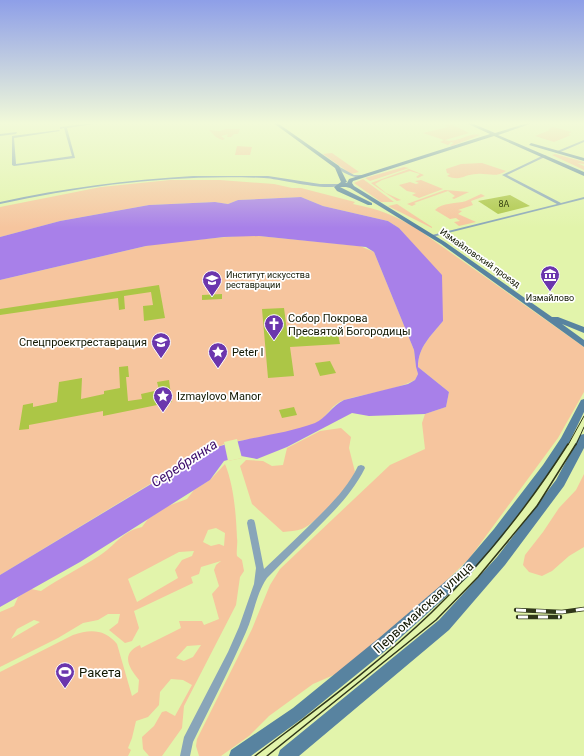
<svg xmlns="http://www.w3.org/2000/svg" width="584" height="756" viewBox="0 0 584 756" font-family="Roboto,sans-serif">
<rect width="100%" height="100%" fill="#e2f4ab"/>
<g fill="#f6c59e" fill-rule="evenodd">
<path d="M449,123L469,133L445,140C457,144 468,132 480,135L452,146L450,145L454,143L451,142L448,145L440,142L444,140L423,133L448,127L445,125Z"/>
<polygon points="553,127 572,132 568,134 571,135 554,142 535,136 550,130 548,129"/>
<polygon points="226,129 240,129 238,134 234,134 231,137 227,137 228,134 221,136 225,139 222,140 216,137 209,130 220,131"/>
<polygon points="237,146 252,147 250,155 235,155"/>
<polygon points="332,153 359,172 351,174 323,154"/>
<polygon points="555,154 584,162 584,164 577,163 584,166 584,170 552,155"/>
<path d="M482,163L506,171C496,178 488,173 477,174C464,174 461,182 447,176L450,174L447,173L446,169L461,164Z"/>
<polygon points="404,167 409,168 370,181 365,178"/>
<polygon points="409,169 424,175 418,178 416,177 420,174 410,171 382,180 375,184 386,193 401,200 397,201 371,183"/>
<polygon points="363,179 394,202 381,202 354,183"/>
<path d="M170,180H220L274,184L292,188H301L355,202L353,204C378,209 394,215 416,228L584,347V392L558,438L469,559L399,626L336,674L313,684L269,716L249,736L221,756H199L196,746L197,739L252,629L270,585L280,569L390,465L425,449L422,423L425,414L446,407L449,392L418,367C418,347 431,336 443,321L419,251L399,228L388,221L323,206L301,197L238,200L228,204L215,202L149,205L60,221L0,237V207L101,187Z"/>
<polygon points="421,180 443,189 419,198 412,195 416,193 407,191 399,185 410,182 416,184 419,183 415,181"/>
<polygon points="445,190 469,192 454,199 452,198 455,196 448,191 414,203 416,204 412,206 407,204"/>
<path d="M481,194L485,196L471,201L473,205L458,210L462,211L458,214L476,222L459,226L454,222L460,221L456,218L450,219L435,210C442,202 457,204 466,201C471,199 476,196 481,194Z"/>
<polygon points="397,204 432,227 432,228 388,206"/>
<path d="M249,235L360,246L374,252L414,350L416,367L418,374L415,380C393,391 367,393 344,400C332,404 328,415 318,422C303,432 257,438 237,441L242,458L228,461L224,444L178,467L0,575V280L159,243Z"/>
<path d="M341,428L351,437L349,448L355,472C345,491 322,519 302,529C296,531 289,531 283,532L252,504L240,466L246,460L263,461L272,466L283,465L287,448L320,431Z"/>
<path d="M225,464C234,486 236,514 237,538C238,544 236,550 237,556L242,560L244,571L240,577L236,605L184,706L182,728L162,756H149L143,749L142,737L154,726L162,712L166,711L175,716L192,685L183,680L171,679L160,692L159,705L148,717L136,721L132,738L128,748L131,750L128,756H0V672L73,635C90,629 105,629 117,644L132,696L138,692L139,680C129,668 120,654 140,645L141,648L181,628L179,621H202L204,625L219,619L212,594L219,586L214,570L216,565L221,561L201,567L199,574L191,577L193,583L134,611L139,628L132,641L125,643L109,630L118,623L120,614H108L98,620L83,623L58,638L0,667V612L14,606L18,597L31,589L41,591C60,578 80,568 99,556C115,546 122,531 142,527L148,519L168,506L187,499L194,490L210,480ZM216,528L225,533L224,546L219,544L211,546L203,542L208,530ZM194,551L192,556L182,560L175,570L178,578L137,602L128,579L179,552ZM34,620L40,622L11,639L17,629ZM201,645L193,657L184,661L176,658L187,646Z"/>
<polygon points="584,474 584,547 569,556 552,571 542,576 529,572 523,565 525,555 543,532 559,508 576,490"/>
</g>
<path fill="#a880e9" d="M301,197L323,206L388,221L399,228L442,275L443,321C431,336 418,347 418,367L449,392L446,407L425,414L369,416L352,413L287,447L257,459L241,456L224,461L210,480L80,562L0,607V575L206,451C241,437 280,436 315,423C325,419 332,406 344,400L408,384L415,380L418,374L416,367L414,350L374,252L366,247L259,236L224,237L146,246L0,280V237L60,221L149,205L215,202L228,204L238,200Z"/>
<polygon fill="#e2f4ab" points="237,439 242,458 228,461 224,442"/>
<g fill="#acc646">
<polygon points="510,195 530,206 498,214 478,201"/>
<polygon points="159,285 165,318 144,321 143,306 153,305 151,292 124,296 125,309 119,310 118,298 0,315 0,309"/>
<polygon points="222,294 222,299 202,300 202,295"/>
<polygon points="284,308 287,331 337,329 340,344 290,347 294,376 268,378 262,309"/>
<polygon points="330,361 336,373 320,376 315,363"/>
<polygon points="128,366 129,377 126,377 128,401 142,399 141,394 159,390 157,382 169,380 172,402 103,416 103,411 29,425 29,429 19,430 23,405 33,403 33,407 57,402 59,382 82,378 81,399 104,394 104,391 120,388 119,367"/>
<polygon points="294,407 297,415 282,418 279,410"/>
</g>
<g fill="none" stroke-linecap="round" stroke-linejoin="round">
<g fill="#89a5b9" fill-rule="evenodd">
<polygon points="103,122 108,122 67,128 75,158 14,166 12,165 12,136 59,130 60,131 14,138 16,164 72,156 64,128 60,129 60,127"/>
<polygon points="17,132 16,134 0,136 0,134"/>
<polygon points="584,140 584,142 558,153 555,152"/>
<polygon points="544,155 547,156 507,175 561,203 584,197 584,199 432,237 432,235 557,204 502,175"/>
<path d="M336,166H338L354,175H363L365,176C354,180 345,173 336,168Z"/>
<path d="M193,176H268L320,184H340L342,185C325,192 283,179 264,178C175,174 86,185 0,204V202C64,188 127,180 193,176Z"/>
<path d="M361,465L364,466L365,468C355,488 341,504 326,519C307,539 286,558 267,578C256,594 254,614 246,632C230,669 211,705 193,742L190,756H180L184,737L228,652L239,627L254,584L256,568L247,523L248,520L251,519L254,520L255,523L264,569C283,551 302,533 320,515C335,500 349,485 358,466Z"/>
</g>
<g fill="#5883a0" fill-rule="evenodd">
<polygon points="272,122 276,122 339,166 347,182 345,183 347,183 349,179 490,134 464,122 469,122 495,133 531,122 536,122 498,135 584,172 584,176 494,136 353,181 352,183 354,186 445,242 552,317 558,317 584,327 584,333 562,324 584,340 584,347 441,244 350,188 346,187 340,187 372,203 372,205 368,205 337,191 334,187 341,182 335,168"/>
<polygon points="531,143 584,158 584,161 529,145"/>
<polygon points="584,399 584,412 569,443 551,471 502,537 468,577 389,648 303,718 251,756 229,756 231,750 293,708 379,638 460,569 494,529 543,465 561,438 581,400"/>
<polygon points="584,434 584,448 564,486 505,565 449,630 299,756 278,756 280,750 439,620 497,557 556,480 580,435"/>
</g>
<g stroke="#303719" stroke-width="1">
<polyline points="568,445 584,416"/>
<polyline points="576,445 584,427"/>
</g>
<g stroke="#303719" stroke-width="1.5">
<path d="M255,756C315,710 377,665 431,613C484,562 529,505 568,444"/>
<polyline points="267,756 436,620 478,577 537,506 576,444"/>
</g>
<defs>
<g id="rail">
<polyline points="516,610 562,612 584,609"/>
<polyline points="518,617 560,617"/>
</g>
</defs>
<use href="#rail" stroke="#303719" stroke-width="4.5"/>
<use href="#rail" stroke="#fff" stroke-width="3" stroke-dasharray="10" stroke-linecap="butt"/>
</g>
<linearGradient id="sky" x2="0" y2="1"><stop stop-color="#8e9fe8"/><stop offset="0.54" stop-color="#f2fad9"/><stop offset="1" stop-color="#f2fad9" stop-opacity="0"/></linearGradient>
<rect width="584" height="228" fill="url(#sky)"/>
<defs>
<symbol id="museum-pin" viewBox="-11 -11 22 30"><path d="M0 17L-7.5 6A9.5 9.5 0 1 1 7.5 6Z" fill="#6b36ad" stroke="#fff"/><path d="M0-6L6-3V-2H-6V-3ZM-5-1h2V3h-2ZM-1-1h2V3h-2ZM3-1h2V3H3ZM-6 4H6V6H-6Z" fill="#fff"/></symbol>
<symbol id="university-pin" viewBox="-11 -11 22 30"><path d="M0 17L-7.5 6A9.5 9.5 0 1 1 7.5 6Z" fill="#6b36ad" stroke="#fff"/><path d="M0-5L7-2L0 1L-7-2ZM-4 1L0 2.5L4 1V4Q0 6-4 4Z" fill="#fff"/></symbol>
<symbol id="church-pin" viewBox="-11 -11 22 30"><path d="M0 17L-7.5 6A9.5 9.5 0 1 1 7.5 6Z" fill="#6b36ad" stroke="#fff"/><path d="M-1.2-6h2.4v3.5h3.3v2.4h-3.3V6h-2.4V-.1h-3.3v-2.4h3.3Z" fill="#fff"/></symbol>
<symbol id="sight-pin" viewBox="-11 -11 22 30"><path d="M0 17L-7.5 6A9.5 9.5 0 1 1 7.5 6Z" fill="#6b36ad" stroke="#fff"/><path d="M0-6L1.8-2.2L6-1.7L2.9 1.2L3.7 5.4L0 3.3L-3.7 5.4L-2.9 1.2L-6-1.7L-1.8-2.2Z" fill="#fff"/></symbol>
<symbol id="stadium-pin" viewBox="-11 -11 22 30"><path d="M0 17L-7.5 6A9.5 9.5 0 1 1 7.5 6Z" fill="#6b36ad" stroke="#fff"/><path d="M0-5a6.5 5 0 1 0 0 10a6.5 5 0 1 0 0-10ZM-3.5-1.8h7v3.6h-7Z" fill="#fff"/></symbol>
</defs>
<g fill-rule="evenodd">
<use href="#museum-pin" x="539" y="264" width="22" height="30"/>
<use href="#university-pin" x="201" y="269" width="22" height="30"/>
<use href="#church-pin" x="263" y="313" width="22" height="30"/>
<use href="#university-pin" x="150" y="331" width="22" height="30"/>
<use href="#sight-pin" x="207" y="341" width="22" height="30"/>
<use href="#sight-pin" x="152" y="385" width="22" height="30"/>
<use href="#stadium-pin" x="54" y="661" width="22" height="30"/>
</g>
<g text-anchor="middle" stroke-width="3.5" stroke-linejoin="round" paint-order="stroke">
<g font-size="9" fill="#384312">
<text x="504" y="207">8А</text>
</g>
<g font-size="9" fill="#111700" stroke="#fff">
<text transform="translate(480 258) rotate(35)" y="3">Измайловский проезд</text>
</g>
<g font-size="9" fill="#111700" stroke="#fff" text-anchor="start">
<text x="226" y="278">Институт искусства<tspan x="226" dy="10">реставрации</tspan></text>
<text x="550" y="301" text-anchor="middle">Измайлово</text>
</g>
<g font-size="11" fill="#111700" stroke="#fff" text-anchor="start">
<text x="288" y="322">Собор Покрова<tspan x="288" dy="13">Пресвятой Богородицы</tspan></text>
<text x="147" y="346" text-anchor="end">Спецпроектреставрация</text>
<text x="232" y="356">Peter I</text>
<text x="177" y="400">Izmaylovo Manor</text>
</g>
<g font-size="13" fill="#111700" stroke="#fff">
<text transform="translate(423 607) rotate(-42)" y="5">Первомайская улица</text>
</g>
<g font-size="13" fill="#111700" stroke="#fff" text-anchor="start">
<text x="79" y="677">Ракета</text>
</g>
<g font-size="14" font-style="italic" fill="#3c0b6b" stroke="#fff">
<text transform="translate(184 463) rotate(-33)" y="5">Серебрянка</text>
</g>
</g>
</svg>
